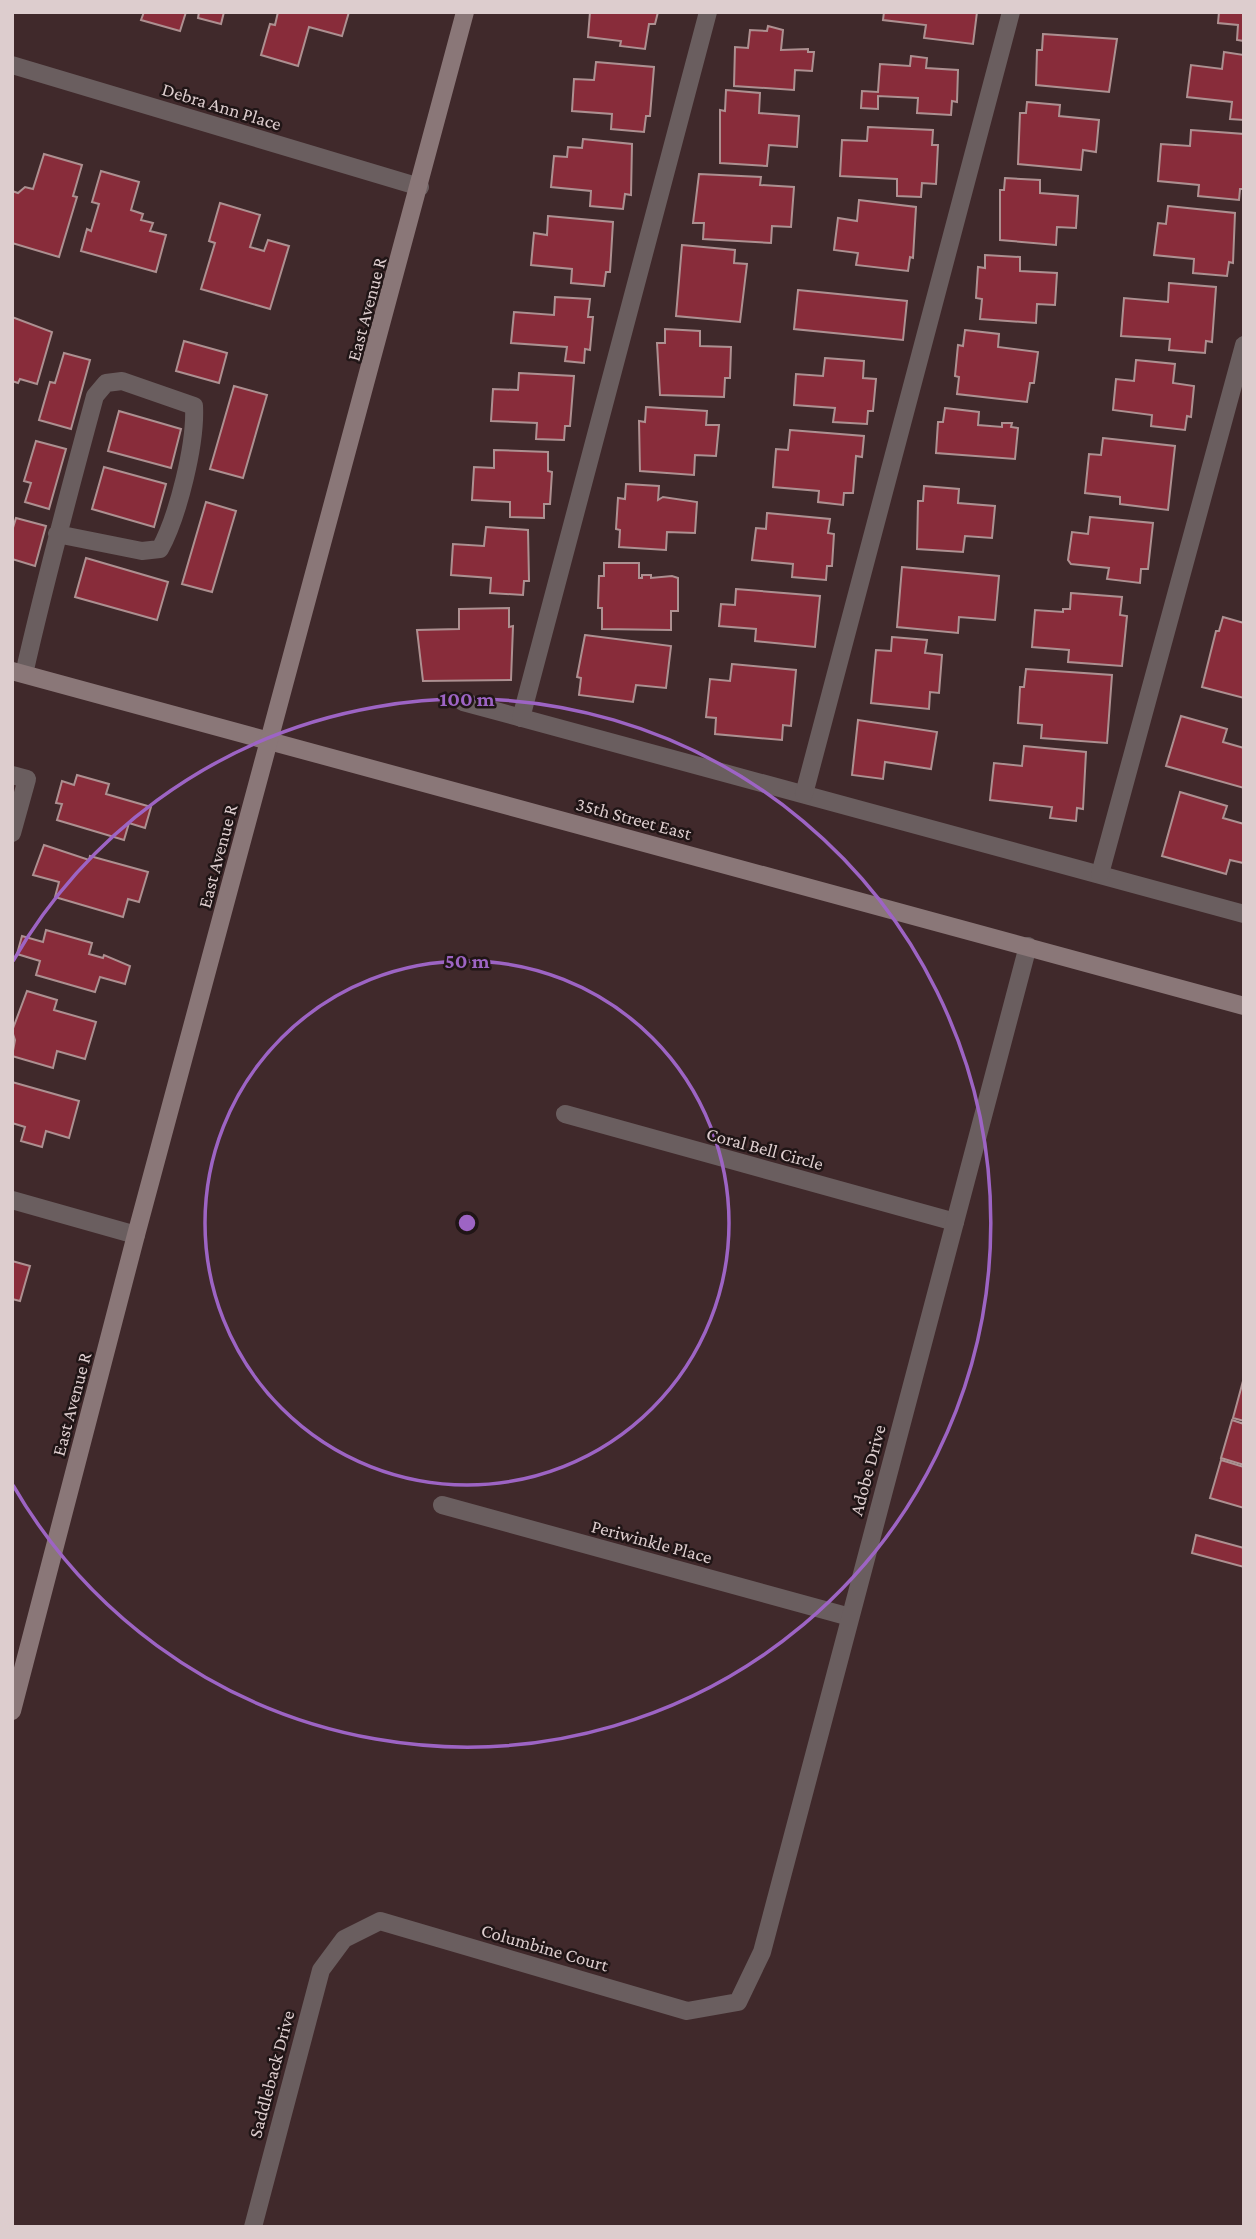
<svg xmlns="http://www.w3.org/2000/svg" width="1256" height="2239" viewBox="0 0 1256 2239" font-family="'Crimson Pro',serif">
<rect width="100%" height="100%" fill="#40292b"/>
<g fill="#882c3a" stroke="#ad9091" stroke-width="2">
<polygon points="144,12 186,12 180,31 141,20"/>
<polygon points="199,12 224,12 221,24 198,18"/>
<polygon points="278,12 349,12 342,36 309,27 298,66 261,55 270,24 275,25"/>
<polygon points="590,12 658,12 655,24 649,24 645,49 620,46 621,41 588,37"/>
<polygon points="884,12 977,12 973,44 924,38 926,25 883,20"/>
<polygon points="1219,12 1244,12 1244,41 1237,40 1238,25 1218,23"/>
<polygon points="768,26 783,30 781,50 808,49 808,52 814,52 812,71 795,70 794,90 734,86 735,47 748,48 750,30 767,31"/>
<polygon points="1043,34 1117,39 1109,92 1036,85 1037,50 1042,50"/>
<polygon points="1224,52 1244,55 1244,120 1230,119 1232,102 1187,97 1191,65 1222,69"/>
<polygon points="911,56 927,58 926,68 958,70 957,102 952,101 951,115 917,113 918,98 878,96 878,109 861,108 862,91 878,92 880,64 910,66"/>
<polygon points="596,62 654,67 650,116 646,116 644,132 611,129 612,114 572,111 574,79 594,80"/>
<polygon points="726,90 760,93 759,113 799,116 797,147 769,145 767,166 720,163 720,110 725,111"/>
<polygon points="1027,102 1060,105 1059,116 1099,120 1096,152 1083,150 1081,170 1018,164 1020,113 1026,113"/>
<polygon points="868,127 933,130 932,145 938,145 936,184 922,183 921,197 897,196 897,179 840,176 842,140 867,141"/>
<polygon points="1191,130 1244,134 1244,189 1240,189 1239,200 1198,196 1199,185 1158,181 1161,144 1190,146"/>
<polygon points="583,139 632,144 631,195 625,194 623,209 590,206 591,191 551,187 554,156 567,157 568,147 582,148"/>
<polygon points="44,154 82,165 73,196 77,197 59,257 12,243 12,191 18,193 25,187 33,189"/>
<polygon points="101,171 139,182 131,210 143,214 141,220 153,223 150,231 166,235 156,272 81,251 87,229 91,231 99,204 92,202"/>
<polygon points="699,174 761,177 760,185 794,187 791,227 772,226 771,243 703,239 704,223 693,223"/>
<polygon points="1005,178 1040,180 1040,193 1078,196 1076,228 1057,227 1056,245 1000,240 1000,190 1004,190"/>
<polygon points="859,200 916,207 913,258 910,257 908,271 856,265 858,253 834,250 838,218 857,221"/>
<polygon points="220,203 260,215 250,247 264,251 268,240 289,246 270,309 201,289 215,243 209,241"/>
<polygon points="1168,206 1235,213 1233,263 1229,262 1227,276 1193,273 1194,259 1154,255 1158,223 1166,224"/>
<polygon points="548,216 613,222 610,272 606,272 604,286 571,283 572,269 531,265 534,233 547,235"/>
<polygon points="682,245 735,250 734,263 747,264 740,322 676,316"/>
<polygon points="985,255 1020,257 1020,271 1057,273 1055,305 1037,304 1036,323 980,319 982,299 976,298 978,267 985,268"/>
<polygon points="1169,283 1216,287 1212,342 1206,341 1205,353 1169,350 1170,339 1121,336 1124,298 1168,302"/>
<polygon points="798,290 907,301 903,340 794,329"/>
<polygon points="555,297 590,299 588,317 593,317 590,350 585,349 584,363 565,361 567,347 511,343 514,312 554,315"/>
<polygon points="12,317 52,332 37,384 20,379 18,383 12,381"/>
<polygon points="665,329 700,331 700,346 731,347 730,378 725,378 724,397 660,395 657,343 665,343"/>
<polygon points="965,330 999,334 998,347 1038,352 1034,383 1030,383 1027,402 957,394 959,377 955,376 958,345 963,346"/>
<polygon points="184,341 227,353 219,383 176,371"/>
<polygon points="64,353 90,360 71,429 39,420 50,382 55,383"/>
<polygon points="825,358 864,361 863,378 876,379 873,411 868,411 867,424 833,422 835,408 794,405 796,374 823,376"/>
<polygon points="1136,360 1175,364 1173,383 1194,386 1191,417 1187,416 1185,430 1151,426 1152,415 1113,410 1116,379 1134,381"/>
<polygon points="519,373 574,376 570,426 565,426 564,440 536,439 537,423 491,421 493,389 518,390"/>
<polygon points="234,386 267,395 243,478 210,469"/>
<polygon points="646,407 707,411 706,425 719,425 716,456 695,455 694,475 640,471 639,421 645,422"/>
<polygon points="945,408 979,412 978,425 1002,427 1002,423 1012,423 1011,427 1018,428 1015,459 936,453 938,422 943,422"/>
<polygon points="119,411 181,429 171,468 108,451"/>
<polygon points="790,430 864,436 862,457 856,456 853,493 844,493 843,505 818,502 819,491 773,487 776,449 788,450"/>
<polygon points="1103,438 1175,446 1168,510 1120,504 1120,497 1085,493 1089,454 1101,455"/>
<polygon points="36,441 66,449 49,509 25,502 31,483 24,481"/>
<polygon points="494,450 548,452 548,471 552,472 550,504 544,504 544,518 510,517 510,502 472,500 474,467 494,468"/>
<polygon points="104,467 166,484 154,527 92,509"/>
<polygon points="626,484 659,486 658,500 663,497 697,502 695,533 667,532 666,550 619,547 620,530 616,529 618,498 625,499"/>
<polygon points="924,486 959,489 958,503 995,506 992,538 965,536 963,552 917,549 918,501 923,501"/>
<polygon points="206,502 236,511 212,592 182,584"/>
<polygon points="767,513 830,519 828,533 834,534 832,566 827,566 826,580 792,577 793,564 752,560 756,528 766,529"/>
<polygon points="1090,517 1153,523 1148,569 1141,569 1140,583 1107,579 1109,568 1071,564 1068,560 1072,532 1088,534"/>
<polygon points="16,518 46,526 35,566 12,559 12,531"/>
<polygon points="486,527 528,530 529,581 524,581 523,595 490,593 491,578 451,575 453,544 484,546"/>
<polygon points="86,558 168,582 157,620 75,597"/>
<polygon points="604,563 639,563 639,578 642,578 642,575 651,575 651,578 672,576 678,578 678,611 671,611 671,630 602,629 602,608 598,608 599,576 604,576"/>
<polygon points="902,567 999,576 995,620 959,617 958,633 897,627"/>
<polygon points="736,589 820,596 815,647 755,641 756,629 719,626 721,604 735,605"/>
<polygon points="1071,593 1122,597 1120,615 1127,616 1122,666 1068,662 1069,650 1032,647 1035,610 1063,612 1063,609 1070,609"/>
<polygon points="509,608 509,627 513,626 511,680 423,681 417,630 459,629 459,609"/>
<polygon points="1223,617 1244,623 1244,698 1202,687 1216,631 1219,631"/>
<polygon points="585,635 671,646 666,688 636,685 633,702 579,695 581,678 577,677"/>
<polygon points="892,637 927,640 925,653 942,655 939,693 930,692 929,709 871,703 876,650 891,651"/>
<polygon points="732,664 796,670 791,726 783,725 782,740 715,734 716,718 706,717 710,679 730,681"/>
<polygon points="1026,669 1112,675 1107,743 1041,738 1042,725 1018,723 1020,687 1024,687"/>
<polygon points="1181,716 1227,729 1223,742 1244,748 1244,788 1166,766"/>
<polygon points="858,720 937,732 931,769 885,762 883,779 852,775"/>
<polygon points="1024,746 1086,752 1083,809 1077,808 1076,821 1050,818 1052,807 990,800 994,763 1022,766"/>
<polygon points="77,775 109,784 106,794 151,807 145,828 129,823 124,840 57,820 62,804 56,803 62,781 74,785"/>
<polygon points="1180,792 1227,806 1223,818 1244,824 1243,863 1230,860 1226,874 1162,856"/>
<polygon points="44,845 89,860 90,856 148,872 139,902 128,899 123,917 55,897 59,882 33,875"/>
<polygon points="46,930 92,943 89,954 103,958 104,955 130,966 125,984 100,977 95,992 36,975 40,961 17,954 22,936 43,942"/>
<polygon points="27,991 57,1000 54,1010 96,1022 85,1059 57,1051 53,1068 12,1056 15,1040 12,1031"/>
<polygon points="12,1082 79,1101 69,1138 46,1131 42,1147 21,1141 25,1127 12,1123"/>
<polygon points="12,1261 30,1266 20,1301 12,1299"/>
<polygon points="1243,1381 1244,1381 1244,1421 1233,1418"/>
<polygon points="1232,1420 1244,1424 1244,1465 1221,1458"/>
<polygon points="1221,1460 1244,1467 1244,1508 1210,1498"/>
<polygon points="1196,1535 1244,1548 1244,1567 1192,1553"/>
</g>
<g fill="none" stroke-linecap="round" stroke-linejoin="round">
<g stroke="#6a5e5f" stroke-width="18">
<path d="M24,674C45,581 70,488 95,396L106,383L122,381L194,406C196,444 178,516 160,549L142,551L57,534"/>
<polyline points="12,775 27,779 12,833"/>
<polyline points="12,1200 136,1235"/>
</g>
<g stroke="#6a5e5f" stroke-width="18">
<polyline points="12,65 420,187"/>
<polyline points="463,702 1244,914"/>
<polyline points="521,718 708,12"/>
<polyline points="804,794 1011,12"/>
<polyline points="1100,874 1244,345"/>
<polyline points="565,1114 955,1222"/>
<polyline points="442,1505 850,1617"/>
<polyline points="253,2227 321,1970 344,1939 380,1921 687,2011 738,2002 762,1952 1028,946"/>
</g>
<g stroke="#8a7778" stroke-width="18">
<polyline points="12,671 1244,1006"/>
<polyline points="12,1711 136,1235 465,12"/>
</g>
</g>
<g fill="none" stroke="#9d64c4" stroke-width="3.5">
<circle cx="467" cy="1223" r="262"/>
<path d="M13 961A524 524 0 1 1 13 1485"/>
</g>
<g text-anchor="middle" stroke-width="5" stroke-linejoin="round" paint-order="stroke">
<g font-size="19" fill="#ddcdce" stroke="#201516">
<text transform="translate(222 106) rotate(17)" y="7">Debra Ann Place</text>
<text transform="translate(366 309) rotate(-75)" y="7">East Avenue R</text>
<text transform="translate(634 818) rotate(15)" y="7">35th Street East</text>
<text transform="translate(217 856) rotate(-75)" y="7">East Avenue R</text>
<text transform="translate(765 1148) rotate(15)" y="7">Coral Bell Circle</text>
<text transform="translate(71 1404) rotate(-75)" y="7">East Avenue R</text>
<text transform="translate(867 1470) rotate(-75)" y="7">Adobe Drive</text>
<text transform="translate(652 1541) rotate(15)" y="7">Periwinkle Place</text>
<text transform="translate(545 1947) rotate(16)" y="7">Columbine Court</text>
<text transform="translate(271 2074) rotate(-75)" y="7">Saddleback Drive</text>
</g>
</g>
<circle cx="467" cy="1223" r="10" fill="#9d64c4" stroke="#201516" stroke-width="3.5"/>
<g font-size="21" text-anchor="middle" font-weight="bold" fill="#9d64c4" stroke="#201516" stroke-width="5" stroke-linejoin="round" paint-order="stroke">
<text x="467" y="706">100 m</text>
<text x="467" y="968">50 m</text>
</g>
<rect width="1256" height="2239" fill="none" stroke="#ddcdce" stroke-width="28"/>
</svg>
